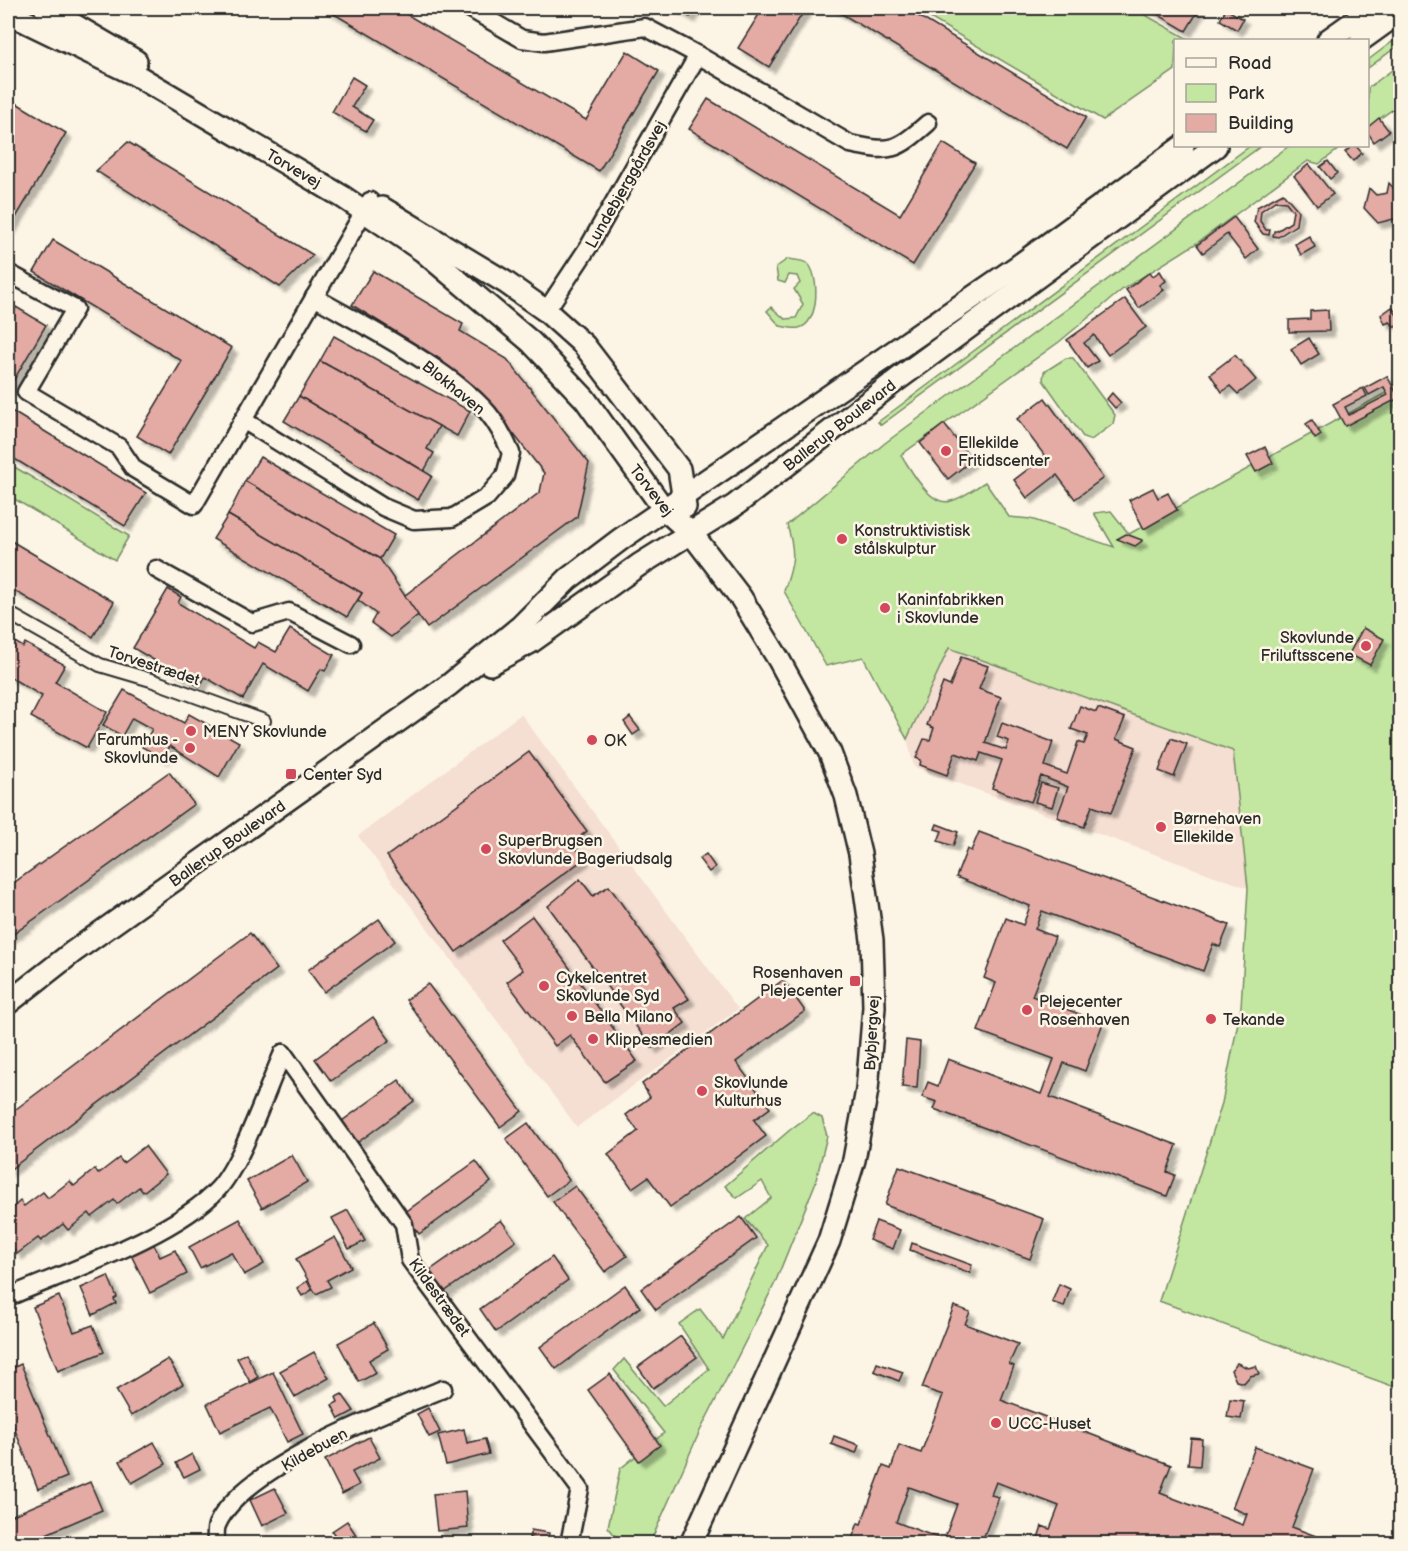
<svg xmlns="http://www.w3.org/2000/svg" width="1408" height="1551" viewBox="0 0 1408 1551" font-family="'Balsamiq Sans',sans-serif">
<defs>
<filter id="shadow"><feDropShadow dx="5.5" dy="5.5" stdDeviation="1.5" flood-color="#0004"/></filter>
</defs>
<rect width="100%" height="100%" fill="#fcf5e5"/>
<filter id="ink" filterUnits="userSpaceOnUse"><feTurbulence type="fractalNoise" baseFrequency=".0167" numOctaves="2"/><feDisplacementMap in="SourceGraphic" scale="12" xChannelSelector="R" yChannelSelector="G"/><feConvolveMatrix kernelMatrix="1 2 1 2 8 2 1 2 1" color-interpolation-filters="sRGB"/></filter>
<g filter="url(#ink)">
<g fill="#f5ded2">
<polygon points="948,648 1233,751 1248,888 914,767 907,739"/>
<polygon points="521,714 738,1009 577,1127 358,836"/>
</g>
<g fill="#c3e7a1" stroke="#778966" stroke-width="1.5">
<polygon points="913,8 1133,8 1190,40 1176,40 1175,70 1103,120"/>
<polygon points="1400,36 1400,44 1368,68 1368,60"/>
<polygon points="1400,64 1400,104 1368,127 1368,88"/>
<polygon points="1250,146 1261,146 881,425 878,422"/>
<path d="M1289,146H1343L1319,164L1308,161L1197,243L1123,289L1059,342L901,455C911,469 930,508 951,501C963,498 975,488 985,482L1009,517L1031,519L1114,547L1094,513L1111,511L1129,534L1400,385V1389L1159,1301L1222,1103L1241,1007L1248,888L1233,751L949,648L907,739L863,657L826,666L784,591C794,563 796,553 787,525L885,443Z"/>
<path d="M788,259C794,260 802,260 807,263C819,271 821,323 799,328C794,329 786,327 780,326L767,311L771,307L785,319L796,318L803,304L794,289L800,283L797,276L789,275L785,283L778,281L776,267Z"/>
<polygon points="1066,358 1073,358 1115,415 1113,424 1091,440 1083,437 1043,380 1044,372"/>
<polygon points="8,463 129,536 115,560 8,495"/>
<polygon points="813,1113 822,1118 827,1136 815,1184 775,1283 699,1433 650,1543 621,1543 608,1527 620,1469 664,1433 614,1370 624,1359 663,1406 709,1369 679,1324 700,1309 723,1339 768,1245 745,1219 771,1198 762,1181 737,1198 725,1186 791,1129"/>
</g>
<g fill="#e4aaa4" stroke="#2b2b2b" stroke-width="1.5" fill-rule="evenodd" filter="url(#shadow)">
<polygon points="324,8 396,8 586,120 627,51 659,71 599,171"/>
<polygon points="674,8 696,8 690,17"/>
<polygon points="763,8 806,8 769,67 738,48"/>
<polygon points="832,8 905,8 1086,117 1067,149"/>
<polygon points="1147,8 1200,8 1186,31"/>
<polygon points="1226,9 1243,19 1237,30 1220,20"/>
<polygon points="352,77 365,85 352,107 373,120 366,131 332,112"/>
<polygon points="8,98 66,133 8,231 8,160 15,147 8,142"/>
<polygon points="708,99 900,215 943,143 975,163 913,265 689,129"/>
<polygon points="1379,118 1389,131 1374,142 1368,133 1368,127"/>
<polygon points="128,142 313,255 280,287 96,171"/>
<polygon points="1353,146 1356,146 1362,153 1353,161 1345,152"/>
<polygon points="1328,161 1337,173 1330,179 1320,167"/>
<polygon points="1309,164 1333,194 1317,206 1294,176"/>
<polygon points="1389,183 1400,195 1400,208 1398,218 1378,223 1364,208 1369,188 1376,195 1387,193"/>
<polygon points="1283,193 1298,210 1296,225 1278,237 1273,236 1274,231 1277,231 1291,222 1293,211 1286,202 1275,201 1261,211 1260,221 1266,230 1270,230 1269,235 1263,234 1254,222 1257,207"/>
<polygon points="1234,217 1258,249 1246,259 1227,234 1203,253 1197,245"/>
<polygon points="1309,236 1315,247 1301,255 1295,244"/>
<polygon points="53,240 232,348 168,455 137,436 182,361 34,272"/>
<polygon points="373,271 463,324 460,331 507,359 589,463 577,517 427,628 404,596 540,492 544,473 480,391 437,365 440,359 352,305"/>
<polygon points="1160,271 1166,281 1160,285 1164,290 1139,308 1126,290 1150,272 1153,276"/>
<polygon points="1125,299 1146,327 1108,355 1094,335 1084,343 1098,361 1087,368 1067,340"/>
<polygon points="16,307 46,325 8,390 8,322"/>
<polygon points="1392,307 1400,320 1395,327 1390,322 1385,324 1381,315"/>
<polygon points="1328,310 1329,331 1289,332 1289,320 1310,319 1310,311"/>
<polygon points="334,336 470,411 457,436 320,361"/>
<polygon points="1309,338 1319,354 1301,365 1291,349"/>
<polygon points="1235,355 1256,380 1238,394 1230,386 1222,392 1210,374"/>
<polygon points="320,361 439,426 427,449 434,453 424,471 299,396"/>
<polygon points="1387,376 1399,398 1345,426 1333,404 1363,388 1367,396 1345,407 1349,415 1388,395 1384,387 1369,395 1365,388"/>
<polygon points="1112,393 1121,403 1115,408 1107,399"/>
<polygon points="299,396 432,476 418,500 284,421"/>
<polygon points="1045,398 1103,478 1075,499 1057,475 1027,498 1014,480 1045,456 1017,419"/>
<polygon points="8,409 146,493 125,526 8,455"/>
<polygon points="1312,420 1321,435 1315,439 1306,424"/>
<polygon points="944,424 972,460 948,479 920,443"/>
<polygon points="1265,447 1273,463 1256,472 1247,456"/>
<polygon points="260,457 394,535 380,559 245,481"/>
<polygon points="245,481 380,559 418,615 391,637 371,623 376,614 358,600 362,593 228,515"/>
<polygon points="1153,488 1158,498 1168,493 1177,510 1144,529 1129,500"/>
<polygon points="228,515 362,593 347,617 213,539"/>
<polygon points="1126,534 1142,540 1142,541 1135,546 1117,539"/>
<polygon points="8,539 114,602 93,637 8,587"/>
<polygon points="168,589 181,597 178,603 254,648 258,642 276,652 290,629 334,655 325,671 321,669 308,691 263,664 243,699 205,677 200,687 133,648"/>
<polygon points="1363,628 1384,639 1370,665 1349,654"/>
<polygon points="8,638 23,647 25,643 65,665 55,682 107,712 87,748 31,717 42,696 8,676"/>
<polygon points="961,657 988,666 979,689 1001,697 985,743 1006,750 1009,741 997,737 1002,723 1053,742 1045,766 1067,774 1078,742 1084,744 1088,735 1071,729 1080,706 1096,712 1098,708 1125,718 1116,739 1136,747 1111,813 1092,806 1084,827 1057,817 1068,787 1041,776 1031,802 992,788 1002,760 981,753 978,761 955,753 947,775 920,765 921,760 916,758 924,739 930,740 934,728 927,725 943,683 950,686"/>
<polygon points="124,690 184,723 189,714 239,742 219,777 170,746 163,758 142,747 152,729 132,718 122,736 103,725"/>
<polygon points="630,717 640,730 633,735 624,722"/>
<polygon points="1171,738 1187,744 1174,777 1159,771"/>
<polygon points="529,752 587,831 572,843 584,859 456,952 387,856"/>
<polygon points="169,772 194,804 8,938 8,887"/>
<polygon points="1041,783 1058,788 1052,807 1035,802"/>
<polygon points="937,824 958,832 953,846 938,841 942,831 935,829"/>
<polygon points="979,832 1229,925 1220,947 1213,944 1203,971 1042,911 1035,929 1055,937 1032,996 1103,1023 1085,1071 1064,1063 1050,1097 1177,1145 1167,1172 1175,1175 1167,1196 934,1109 937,1102 922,1097 928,1082 938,1086 948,1059 1041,1094 1054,1059 978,1031 996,983 984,978 1006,918 1023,925 1030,906 956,877 967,849 971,851"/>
<polygon points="706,854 715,867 709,872 699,859"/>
<polygon points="580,879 593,896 609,886 689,999 674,1008 685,1023 652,1048 548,906"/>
<polygon points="532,916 637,1061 605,1082 570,1035 555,1046 507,982 523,970 500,940"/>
<polygon points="379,919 395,941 324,992 308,970"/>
<polygon points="250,933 277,969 8,1171 8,1115"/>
<polygon points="783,980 805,1011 736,1062 770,1108 754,1120 766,1136 670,1207 648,1177 632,1188 608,1154 638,1131 626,1115 650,1097 642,1084"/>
<polygon points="428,984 522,1111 500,1127 406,1000"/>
<polygon points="373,1017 390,1040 331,1081 315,1059"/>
<polygon points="906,1040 920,1042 917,1088 902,1087"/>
<polygon points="399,1080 414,1101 357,1143 342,1121"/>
<polygon points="528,1123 569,1180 547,1196 506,1139"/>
<polygon points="145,1146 166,1174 143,1192 139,1187 117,1204 114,1200 92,1217 89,1213 68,1230 63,1224 41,1241 38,1238 17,1254 8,1242 8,1212 20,1201 24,1206 43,1192 48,1198 70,1181 74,1186 95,1169 98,1174 119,1158 123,1163"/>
<polygon points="292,1155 307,1182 262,1208 247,1181"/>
<polygon points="476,1161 491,1182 419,1234 404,1213"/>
<polygon points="899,1166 1044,1219 1030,1259 885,1205"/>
<polygon points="575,1186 627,1256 605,1272 553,1202"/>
<polygon points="348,1210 365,1241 349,1249 332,1218"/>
<polygon points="741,1217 756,1238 656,1310 641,1289"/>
<polygon points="240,1219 264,1264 244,1275 231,1252 200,1268 189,1247"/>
<polygon points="501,1220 516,1241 444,1292 429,1271"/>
<polygon points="876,1221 900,1230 893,1249 869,1240"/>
<polygon points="335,1237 351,1267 327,1280 331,1287 316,1294 296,1259"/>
<polygon points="152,1241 160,1257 175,1250 187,1274 150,1293 130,1253"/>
<polygon points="912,1243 972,1265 970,1273 910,1250"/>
<polygon points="552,1257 568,1280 496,1332 480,1309"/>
<polygon points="108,1276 117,1297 114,1299 116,1303 93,1315 81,1288"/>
<polygon points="307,1281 312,1290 302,1296 297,1288"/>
<polygon points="1059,1284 1070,1289 1064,1307 1052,1302"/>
<polygon points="625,1285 640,1307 556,1369 540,1347"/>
<polygon points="59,1296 74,1332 93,1325 104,1352 58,1371 33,1307"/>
<path d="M954,1306L970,1312L965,1324L1018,1344L1009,1364L1014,1366L1001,1400L1171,1465L1160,1493L1243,1525L1247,1514L1232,1508L1255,1447L1314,1469L1292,1527L1337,1544H1036L1042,1526L1050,1529L1059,1506L996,1482L991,1495L999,1497L981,1544H850L858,1523L861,1524L883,1466L891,1469L899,1445L921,1453L943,1395L922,1388ZM909,1487L957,1504L944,1540L896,1522Z"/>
<polygon points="374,1323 388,1349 369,1360 376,1373 359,1382 338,1343"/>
<polygon points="681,1336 697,1357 653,1388 638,1367"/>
<polygon points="314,1352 329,1378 295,1397 280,1371"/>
<polygon points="246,1353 258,1377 250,1382 237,1358"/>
<polygon points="168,1359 183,1384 131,1416 116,1390"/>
<polygon points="877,1363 903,1372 899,1381 874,1371"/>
<polygon points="1237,1363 1248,1368 1256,1366 1259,1374 1250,1376 1244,1383 1236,1381 1231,1370"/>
<polygon points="21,1364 67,1477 38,1489 8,1412 8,1370"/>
<polygon points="273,1372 303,1434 287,1442 270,1408 220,1432 207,1404"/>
<polygon points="610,1374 660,1445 639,1461 588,1390"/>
<polygon points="342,1394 354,1411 339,1419 332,1405 338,1402 336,1397"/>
<polygon points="1230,1399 1244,1401 1241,1419 1227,1417"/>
<polygon points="428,1408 440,1432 429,1437 417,1414"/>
<polygon points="464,1429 467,1443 485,1439 489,1454 446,1465 438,1435"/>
<polygon points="834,1436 859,1445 856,1453 831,1444"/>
<polygon points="369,1437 380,1458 352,1472 359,1485 342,1494 325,1460"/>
<polygon points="1191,1438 1202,1439 1200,1466 1188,1465"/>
<polygon points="154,1442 166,1464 132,1483 120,1461"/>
<polygon points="192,1454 200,1469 184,1477 176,1463"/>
<polygon points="90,1482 102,1510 23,1544 8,1544 8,1517"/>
<polygon points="275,1488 288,1513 262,1526 250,1500"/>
<polygon points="465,1491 468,1528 437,1531 433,1494"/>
<polygon points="347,1521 362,1544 340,1544 332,1531"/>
<polygon points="531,1530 549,1533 547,1542 529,1538"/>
</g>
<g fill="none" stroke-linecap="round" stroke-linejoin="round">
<defs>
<polyline id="pedestrian" points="8,613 100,665 151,680 264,721"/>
<g id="minor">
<path d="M469,8L522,39L544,42L645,27L698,55L850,144C892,153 896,151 928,123"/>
<polyline points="8,277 12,275 75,309 26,392 119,447 134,469 194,505 370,201"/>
<polyline points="546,311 589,246 698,55"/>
<path d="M243,420L383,507L414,520L452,518L487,497L505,476L511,453C505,439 498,425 488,413C450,369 366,327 314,297"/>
<polyline points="156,569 252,623 289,612 351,644"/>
<polyline points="283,1053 404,1224 410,1260 580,1489 569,1544"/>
<path d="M8,1297C68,1271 174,1236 218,1189C242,1163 267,1088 283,1053"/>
<path d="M216,1544C216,1538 215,1530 217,1525C242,1467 386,1412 443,1389"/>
</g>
<g id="tertiary">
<polyline points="45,8 136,61"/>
<polyline points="8,13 134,74 343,197 423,251 531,342 585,399 663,508 692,534 741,598 779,660 830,753 846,796 860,854 872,940 874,1007 867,1090 854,1160 829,1241 691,1544"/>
<polyline points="1328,40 1373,8"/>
<polyline points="1361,40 1400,12"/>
<polyline points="382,208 505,282 546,311 584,345 679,469 685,507"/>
<polyline points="490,664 531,642 639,565 734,506 898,379 1216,146"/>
<polyline points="8,1003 73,952 449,685 521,626 568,579 621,539 1014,269 1183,146"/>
</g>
</defs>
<use href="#pedestrian" stroke="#2b2b2b" stroke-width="16"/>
<use href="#minor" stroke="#2b2b2b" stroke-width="21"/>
<use href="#tertiary" stroke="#2b2b2b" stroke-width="26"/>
<use href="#pedestrian" stroke="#fcf5e5" stroke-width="12"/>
<use href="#minor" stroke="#fcf5e5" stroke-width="16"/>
<use href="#tertiary" stroke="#fcf5e5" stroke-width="21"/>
</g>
</g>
<g fill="#d1495b" stroke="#fcf5e5" stroke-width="2">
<circle cx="946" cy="451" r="6"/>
<circle cx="842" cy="539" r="6"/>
<circle cx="885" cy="608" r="6"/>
<circle cx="1366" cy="646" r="6"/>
<circle cx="191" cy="731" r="6"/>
<circle cx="592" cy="740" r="6"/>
<circle cx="190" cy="748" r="6"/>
<rect x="285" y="768" width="12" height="12" rx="3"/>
<circle cx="1161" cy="827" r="6"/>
<circle cx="486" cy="849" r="6"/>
<rect x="849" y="975" width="12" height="12" rx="3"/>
<circle cx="544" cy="986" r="6"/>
<circle cx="1027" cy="1010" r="6"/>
<circle cx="572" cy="1016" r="6"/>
<circle cx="1211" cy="1019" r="6"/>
<circle cx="593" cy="1039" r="6"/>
<circle cx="702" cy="1091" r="6"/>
<circle cx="996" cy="1423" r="6"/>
</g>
<g text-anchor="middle" stroke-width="5" stroke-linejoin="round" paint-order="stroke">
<g font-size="16" fill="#2b2b2b" stroke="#fcf5e5">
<text transform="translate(294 168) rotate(30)" y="6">Torvevej</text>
<text transform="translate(625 184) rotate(-60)" y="6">Lundebjerggårdsvej</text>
<text transform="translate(454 387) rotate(39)" y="6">Blokhaven</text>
<text transform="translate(839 425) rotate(-38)" y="6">Ballerup Boulevard</text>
<text transform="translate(652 490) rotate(52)" y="6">Torvevej</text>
<text transform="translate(154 665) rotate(18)" y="6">Torvestrædet</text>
<text transform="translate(227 843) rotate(-35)" y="6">Ballerup Boulevard</text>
<text transform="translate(871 1033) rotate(-87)" y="6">Bybjergvej</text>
<text transform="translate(440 1297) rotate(54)" y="6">Kildestrædet</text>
<text transform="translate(314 1449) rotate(-29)" y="6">Kildebuen</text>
</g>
<g font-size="16" fill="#2b2b2b" stroke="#fcf5e5" text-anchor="start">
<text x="958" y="448">Ellekilde<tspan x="958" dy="18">Fritidscenter</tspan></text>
<text x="854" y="536">Konstruktivistisk<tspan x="854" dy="18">stålskulptur</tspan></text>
<text x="897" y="605">Kaninfabrikken<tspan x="897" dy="18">i Skovlunde</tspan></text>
<text x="1354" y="643" text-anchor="end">Skovlunde<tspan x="1354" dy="18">Friluftsscene</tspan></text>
<text x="203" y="737">MENY Skovlunde</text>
<text x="178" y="745" text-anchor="end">Farumhus -<tspan x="178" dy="18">Skovlunde</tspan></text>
<text x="604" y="746">OK</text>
<text x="303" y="780">Center Syd</text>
<text x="1173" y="824">Børnehaven<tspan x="1173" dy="18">Ellekilde</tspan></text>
<text x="498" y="846">SuperBrugsen<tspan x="498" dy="18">Skovlunde Bageriudsalg</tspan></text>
<text x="843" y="978" text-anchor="end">Rosenhaven<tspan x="843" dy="18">Plejecenter</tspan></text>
<text x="556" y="983">Cykelcentret<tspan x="556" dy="18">Skovlunde Syd</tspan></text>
<text x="1039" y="1007">Plejecenter<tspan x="1039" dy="18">Rosenhaven</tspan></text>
<text x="584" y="1022">Bella Milano</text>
<text x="1223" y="1025">Tekande</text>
<text x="605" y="1045">Klippesmedien</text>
<text x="714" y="1088">Skovlunde<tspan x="714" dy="18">Kulturhus</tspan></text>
<text x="1008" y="1429">UCC-Huset</text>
</g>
</g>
<rect width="1408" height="1551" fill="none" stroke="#fcf5e5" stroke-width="30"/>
<rect x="15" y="15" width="1378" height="1521" fill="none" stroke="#2b2b2b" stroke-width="2" filter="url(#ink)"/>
<rect x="1174" y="39" width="195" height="108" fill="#fcf5e5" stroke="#a8a49b" stroke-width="1.5"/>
<rect x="1186" y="58" width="30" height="9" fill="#fcf5e5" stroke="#a8a49b" stroke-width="1.5"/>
<text x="1228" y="69" font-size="18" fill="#2b2b2b">Road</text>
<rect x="1186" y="84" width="30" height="18" fill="#c3e7a1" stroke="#a8a49b" stroke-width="1.5"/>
<text x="1228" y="99" font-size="18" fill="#2b2b2b">Park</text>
<rect x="1186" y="114" width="30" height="18" fill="#e4aaa4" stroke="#a8a49b" stroke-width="1.5"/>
<text x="1228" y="129" font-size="18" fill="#2b2b2b">Building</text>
</svg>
